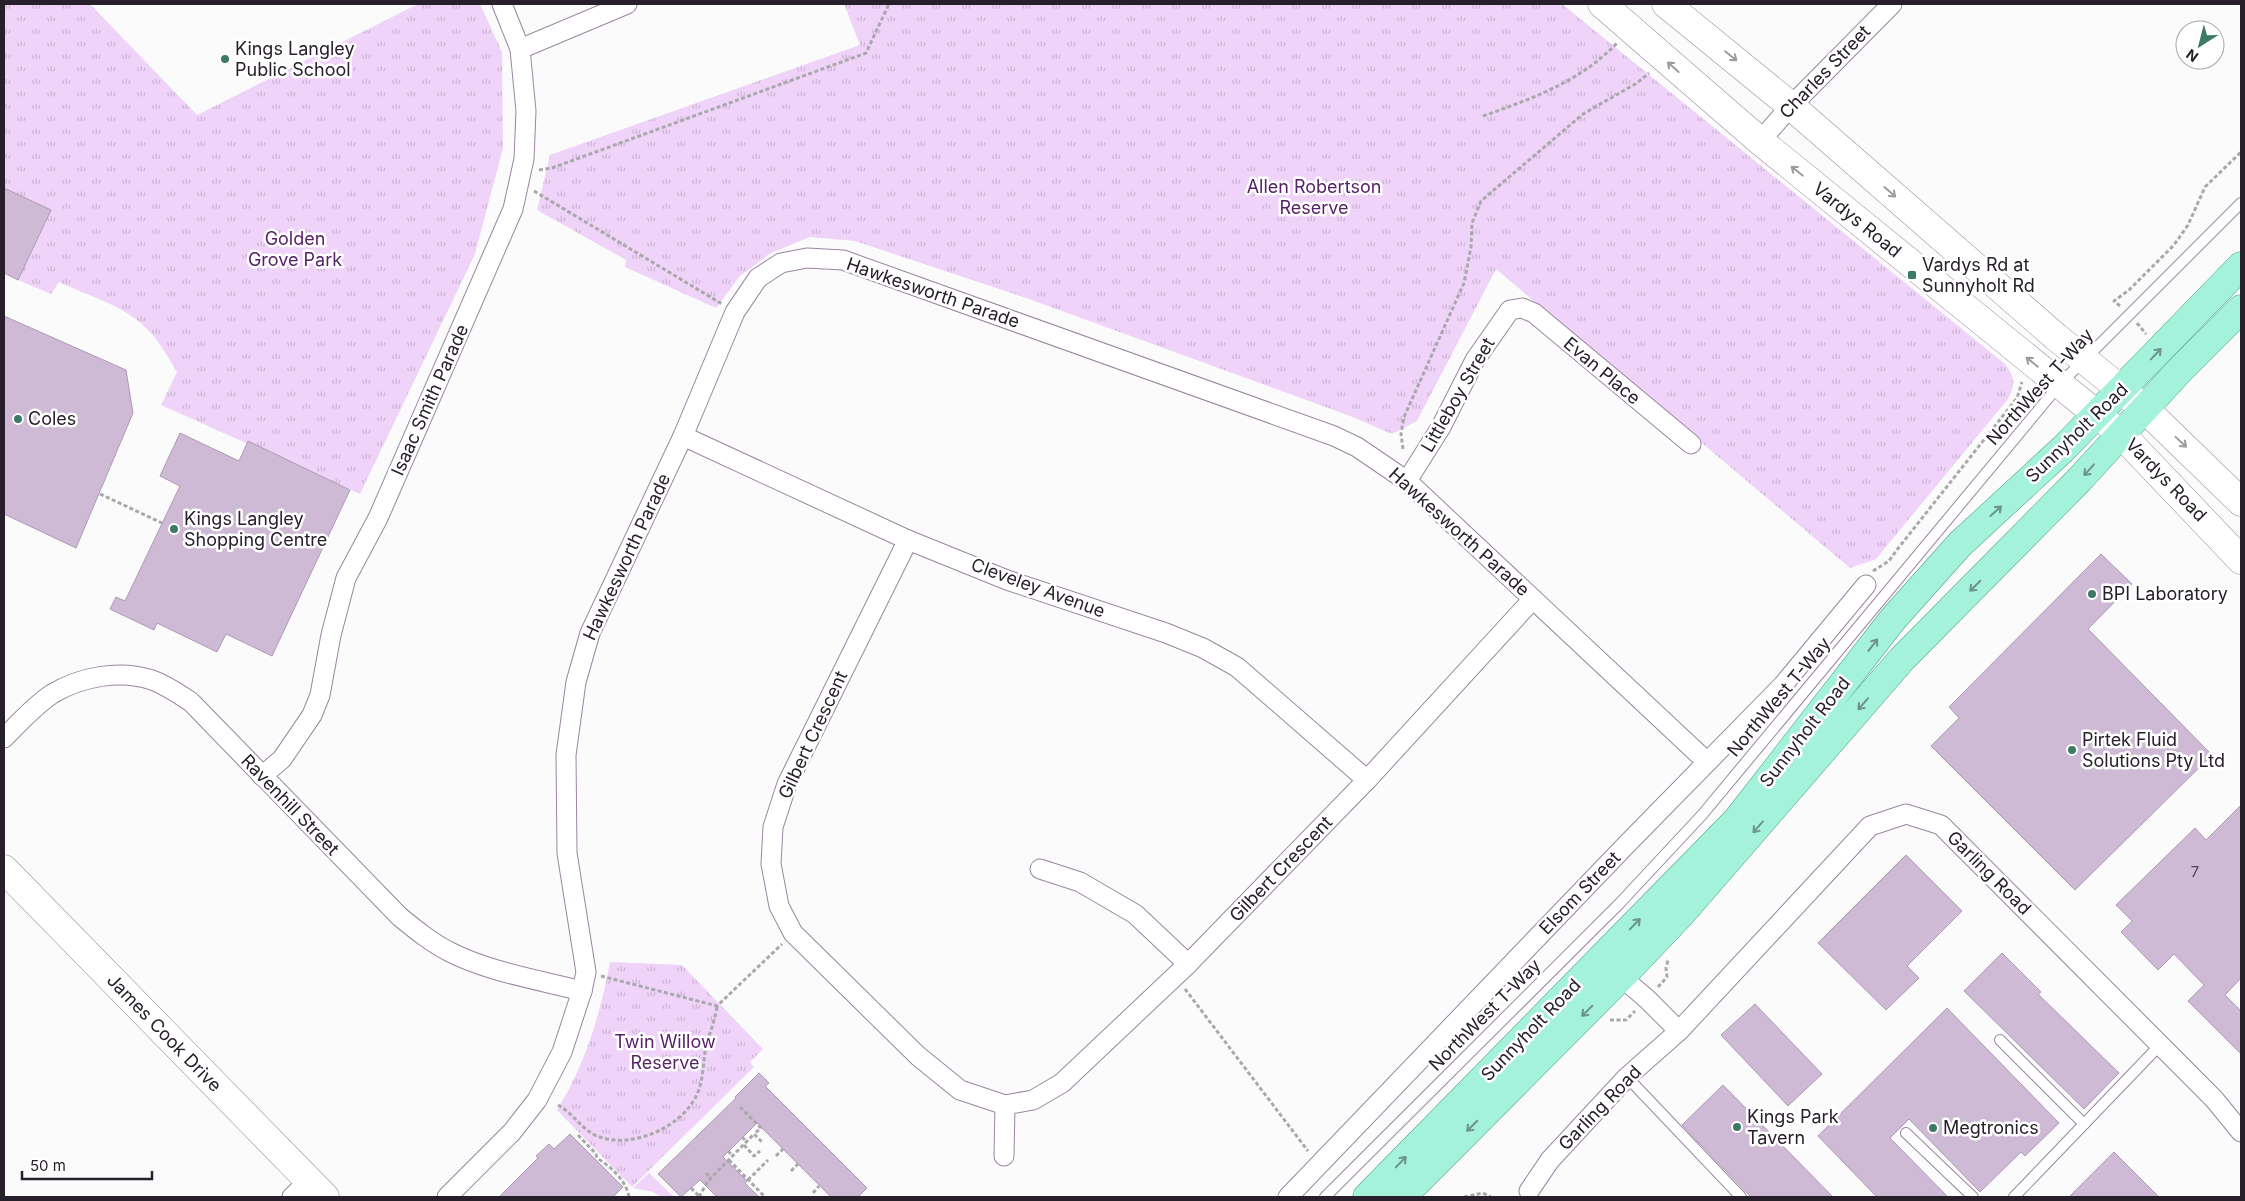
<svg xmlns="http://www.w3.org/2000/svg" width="2245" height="1201" viewBox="0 0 2245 1201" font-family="Inter,sans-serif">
<defs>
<pattern id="park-tufts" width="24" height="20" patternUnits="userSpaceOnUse" patternTransform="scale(1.25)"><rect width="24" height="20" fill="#efd3f9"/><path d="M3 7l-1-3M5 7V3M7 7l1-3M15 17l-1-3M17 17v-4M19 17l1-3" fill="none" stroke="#cdb5d6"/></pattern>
</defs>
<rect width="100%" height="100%" fill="#fbfbfb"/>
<polygon fill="#efd3f9" points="649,1173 674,1197 662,1197 653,1192 633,1188"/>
<g fill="url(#park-tufts)">
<path d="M4,4H90L197,115L418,4H480L502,52L503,148L475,254L360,494L161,405L177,372C167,356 159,340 145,327C123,305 86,295 59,282L51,294L18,280L50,210L4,188Z"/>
<path d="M844,4H1562L2005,364C2015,378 2016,384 2008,399L1876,559L1850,568L1496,269L1417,421L1392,434L1350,416L1029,299L855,241L810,237L771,253L740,276L716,308L625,267L626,260L537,210L550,155L860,45Z"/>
<path d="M610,962L682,965L763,1049L750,1062L754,1067L632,1187L557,1110C586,1063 600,1015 610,962Z"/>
</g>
<g fill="#cebad5" stroke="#ae9ab5">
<polygon points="4,188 51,210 18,280 4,273"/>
<polygon points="4,316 126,370 133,413 76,548 4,514"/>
<polygon points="180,433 239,461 248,441 350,490 272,656 226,634 217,652 157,623 154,630 110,609 116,597 125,601 180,486 160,476"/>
<polygon points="2101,554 2132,584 2088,629 2212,755 2075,890 1931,746 1959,718 1949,707"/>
<polygon points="2241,805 2241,978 2225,995 2241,1011 2241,1054 2188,1001 2204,985 2174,954 2158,970 2121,932 2132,921 2116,905 2195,828 2206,840"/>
<polygon points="1906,855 1962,911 1907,966 1919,978 1886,1010 1818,943"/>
<polygon points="2002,953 2041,992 2038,994 2119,1073 2084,1109 1964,991"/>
<polygon points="1755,1004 1822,1074 1788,1106 1721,1035"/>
<polygon points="1947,1008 2059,1123 2025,1156 2021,1152 1980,1192 1909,1119 1890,1138 1948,1197 1877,1197 1818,1136"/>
<polygon points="759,1073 769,1083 765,1086 867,1188 858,1197 831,1197 757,1123 723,1157 747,1181 745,1183 759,1197 717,1197 700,1180 681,1197 658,1174 736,1098 735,1097"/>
<polygon points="1723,1085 1833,1197 1751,1197 1682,1125"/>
<polygon points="570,1134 623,1187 613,1197 499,1197 538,1158 536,1156 549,1144 554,1149"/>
<polygon points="2114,1152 2159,1197 2069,1197"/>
</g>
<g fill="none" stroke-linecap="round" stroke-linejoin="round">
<defs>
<g id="lane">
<polyline points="2000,1040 2084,1124"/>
<polyline points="1627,1077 1741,1197"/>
<polyline points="1906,1133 1973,1197"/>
<polyline points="1325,1197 1619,904 1702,815 2060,384 2241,203"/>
<polyline points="2014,1197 2160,1045"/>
</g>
<g id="street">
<polyline points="520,49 627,4"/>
<polyline points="1760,141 1791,106 1892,4"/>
<polyline points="683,436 908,540 1007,580 1166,633 1203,648 1237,667 1367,780"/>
<polyline points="1407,481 1441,427 1475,360 1510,310 1522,308 1534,313 1691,444"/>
<polyline points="908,540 787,784 773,827 771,864 779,906 793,933 918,1056 960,1090 1005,1105 1033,1100 1062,1083 1188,964 1367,780 1533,599"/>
<path d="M4,738C19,723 34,706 52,694C80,677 120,669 152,680C166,685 179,694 191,702L400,917C416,930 432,943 450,952C489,972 540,980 582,991"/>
<polyline points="262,776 282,759 312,715 320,695 331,635 346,578 378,518 513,209 524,159 526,111 520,49 502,4"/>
<polyline points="1040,869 1080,882 1135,914 1188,964"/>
<polyline points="1612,969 1647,999 1679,1031"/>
<polyline points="1004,1156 1005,1105"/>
<polyline points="1529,1191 1550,1160 1627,1077 1679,1031 1870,826 1906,814 1941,825 2214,1099 2241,1132"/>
<polyline points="292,1197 309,1181"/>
<polyline points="447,1197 512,1132 537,1100 562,1052 582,991 586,972 567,853 566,755 576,682 590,633 683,436 735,312 758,278 781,263 807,258 843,260 1334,436 1357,447 1407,481 1707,762"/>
<polyline points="1288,1197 1628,843 1783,685 1866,585"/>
</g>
<g id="secondary">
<polyline points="1602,4 1760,141 2121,434 2241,560"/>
<polyline points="1666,4 1791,106 2056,337 2145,409 2241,502"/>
<polyline points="4,869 325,1197"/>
</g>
<g id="primary">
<polyline points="1367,1197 1737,820 1893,619 1960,544 2063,449 2241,266"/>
<polyline points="1402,1197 1621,977 1681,914 1902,659 2079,480 2180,370 2241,309"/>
</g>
</defs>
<use href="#lane" stroke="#9a86a0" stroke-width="12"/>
<use href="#street" stroke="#9a86a0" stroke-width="21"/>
<use href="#secondary" stroke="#9a86a0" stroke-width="29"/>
<use href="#primary" stroke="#51a38d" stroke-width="29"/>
<g stroke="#aaa8ab" stroke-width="3" stroke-dasharray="4 2.5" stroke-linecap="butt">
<path d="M1483,116C1531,99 1580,82 1617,43"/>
<polyline points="539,170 552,168 866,53 889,4"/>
<polyline points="534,191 722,304"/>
<polyline points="2120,306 2114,301 2129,290 2174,245 2188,225 2205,187 2241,152"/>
<polyline points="2137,323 2146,334"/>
<polyline points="1403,449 1401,434 1404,417 1464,283 1471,247 1472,223 1481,201 1583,114 1637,83 1649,73"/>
<polyline points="100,494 162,523"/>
<polyline points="1873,571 1889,561 1896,551 2017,398 2022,382"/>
<polyline points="601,976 717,1006 782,944"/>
<polyline points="1658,987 1667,977 1666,968 1668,960"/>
<polyline points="1185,989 1308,1151"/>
<polyline points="1610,1020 1626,1020 1635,1011"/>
<path d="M558,1105C573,1113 582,1130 597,1136C632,1150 684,1127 698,1092C704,1077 703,1061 706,1046C710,1032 715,1020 717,1006"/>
<polyline points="740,1107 761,1128 754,1134"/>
<path d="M578,1135L596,1154L597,1158C611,1167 626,1180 629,1197"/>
<polyline points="742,1137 747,1142"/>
<polyline points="744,1145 754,1156 760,1151"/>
<polyline points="728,1151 733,1156"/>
<polyline points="776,1156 783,1149"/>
<polyline points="729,1160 765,1197"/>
<polyline points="791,1171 798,1164"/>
<polyline points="706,1173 711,1178"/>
<polyline points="748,1180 768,1160"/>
<polyline points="691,1188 700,1197"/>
<polyline points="813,1193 819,1186"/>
<polyline points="699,1197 708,1181 754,1134 763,1143"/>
<polyline points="1464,1197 1483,1193 1491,1197"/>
</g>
<use href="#lane" stroke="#fff" stroke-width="10"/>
<use href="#street" stroke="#fff" stroke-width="19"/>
<use href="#secondary" stroke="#fff" stroke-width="28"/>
<use href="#primary" stroke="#a4f2da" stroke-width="28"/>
</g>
<defs><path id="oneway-shaft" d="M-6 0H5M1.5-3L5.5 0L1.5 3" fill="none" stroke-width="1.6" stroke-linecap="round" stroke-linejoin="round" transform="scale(1.25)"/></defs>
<g stroke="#9e9b9f">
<use href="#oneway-shaft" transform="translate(1731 56) rotate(39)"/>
<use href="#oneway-shaft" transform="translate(1673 67) rotate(-138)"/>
<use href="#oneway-shaft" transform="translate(1797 171) rotate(-141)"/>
<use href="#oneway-shaft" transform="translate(1890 192) rotate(41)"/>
<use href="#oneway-shaft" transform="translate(2032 362) rotate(-141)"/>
<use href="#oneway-shaft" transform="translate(2181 442) rotate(43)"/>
</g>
<g stroke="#6c948b">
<use href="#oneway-shaft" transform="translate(2156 354) rotate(-46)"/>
<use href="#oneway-shaft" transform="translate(2089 470) rotate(132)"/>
<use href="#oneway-shaft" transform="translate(1996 511) rotate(-42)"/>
<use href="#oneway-shaft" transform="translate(1975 586) rotate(135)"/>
<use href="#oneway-shaft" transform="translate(1873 645) rotate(-52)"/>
<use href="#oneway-shaft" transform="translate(1863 704) rotate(131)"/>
<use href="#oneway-shaft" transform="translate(1758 827) rotate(131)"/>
<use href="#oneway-shaft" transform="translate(1635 924) rotate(-46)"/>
<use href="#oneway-shaft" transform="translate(1587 1011) rotate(135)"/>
<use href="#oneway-shaft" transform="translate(1472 1126) rotate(135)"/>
<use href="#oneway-shaft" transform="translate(1401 1162) rotate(-46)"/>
</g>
<g fill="#3c7a66" stroke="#fff" stroke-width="2">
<circle cx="225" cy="59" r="5"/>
<rect x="1907" y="270" width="10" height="10" rx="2.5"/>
<circle cx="18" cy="419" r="5"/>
<circle cx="174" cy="529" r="5"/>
<circle cx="2092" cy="594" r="5"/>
<circle cx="2072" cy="750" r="5"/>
<circle cx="1737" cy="1127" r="5"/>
<circle cx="1933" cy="1128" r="5"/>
</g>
<g text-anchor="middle" stroke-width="5" stroke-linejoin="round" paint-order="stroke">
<g font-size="15" fill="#514655">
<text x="2195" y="877">7</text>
</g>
<g font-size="18" fill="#27202a" stroke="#fff" text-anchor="start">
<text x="235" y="55">Kings Langley<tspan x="235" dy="21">Public School</tspan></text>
<text x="1922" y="271">Vardys Rd at<tspan x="1922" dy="21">Sunnyholt Rd</tspan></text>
<text x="28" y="425">Coles</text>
<text x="184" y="525">Kings Langley<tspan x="184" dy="21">Shopping Centre</tspan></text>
<text x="2102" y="600">BPI Laboratory</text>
<text x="2082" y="746">Pirtek Fluid<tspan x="2082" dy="21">Solutions Pty Ltd</tspan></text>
<text x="1747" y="1123">Kings Park<tspan x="1747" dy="21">Tavern</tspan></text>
<text x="1943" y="1134">Megtronics</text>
</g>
<g font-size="18" fill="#27202a" stroke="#fff">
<text transform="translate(1825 72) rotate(-46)" y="6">Charles Street</text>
<text transform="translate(1857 220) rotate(39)" y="6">Vardys Road</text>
<text transform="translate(933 293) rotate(19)" y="6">Hawkesworth Parade</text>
<text transform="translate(1602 371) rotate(40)" y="6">Evan Place</text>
<text transform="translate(2040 387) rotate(-48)" y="6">NorthWest T-Way</text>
<text transform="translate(1458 395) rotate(-60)" y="6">Littleboy Street</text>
<text transform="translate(430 400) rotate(-66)" y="6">Isaac Smith Parade</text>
<text transform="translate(2077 433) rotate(-44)" y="6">Sunnyholt Road</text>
<text transform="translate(2166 480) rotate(46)" y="6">Vardys Road</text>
<text transform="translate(1459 532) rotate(42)" y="6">Hawkesworth Parade</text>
<text transform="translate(627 557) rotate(-65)" y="6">Hawkesworth Parade</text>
<text transform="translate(1038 588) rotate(20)" y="6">Cleveley Avenue</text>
<text transform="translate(1779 697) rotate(-50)" y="6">NorthWest T-Way</text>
<text transform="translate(1805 732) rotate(-52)" y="6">Sunnyholt Road</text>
<text transform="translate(813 735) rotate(-65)" y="6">Gilbert Crescent</text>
<text transform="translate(290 805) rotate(46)" y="6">Ravenhill Street</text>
<text transform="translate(1281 869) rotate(-46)" y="6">Gilbert Crescent</text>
<text transform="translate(1989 873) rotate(45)" y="6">Garling Road</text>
<text transform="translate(1580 893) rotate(-46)" y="6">Elsom Street</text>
<text transform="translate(1485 1015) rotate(-45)" y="6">NorthWest T-Way</text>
<text transform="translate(1531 1030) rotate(-46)" y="6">Sunnyholt Road</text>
<text transform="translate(164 1033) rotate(46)" y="6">James Cook Drive</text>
<text transform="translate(1600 1108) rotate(-46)" y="6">Garling Road</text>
</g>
<g font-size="18" fill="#572267" stroke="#fff">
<text x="1314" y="193">Allen Robertson<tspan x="1314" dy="21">Reserve</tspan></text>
<text x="295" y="245">Golden<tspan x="295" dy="21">Grove Park</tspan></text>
<text x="665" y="1048">Twin Willow<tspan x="665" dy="21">Reserve</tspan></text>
</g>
</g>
<rect width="2245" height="1201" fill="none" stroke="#27202a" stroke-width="10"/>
<g transform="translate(2200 45) rotate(216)"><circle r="24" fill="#ffffff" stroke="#a9a6aa"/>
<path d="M0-4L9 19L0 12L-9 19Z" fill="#3c7a66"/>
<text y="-8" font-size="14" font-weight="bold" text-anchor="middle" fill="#27202a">N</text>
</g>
<path d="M22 1171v8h130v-8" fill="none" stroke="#27202a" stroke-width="2.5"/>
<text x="30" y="1171" font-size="15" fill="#27202a" stroke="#ffffff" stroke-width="4" paint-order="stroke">50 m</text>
</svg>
